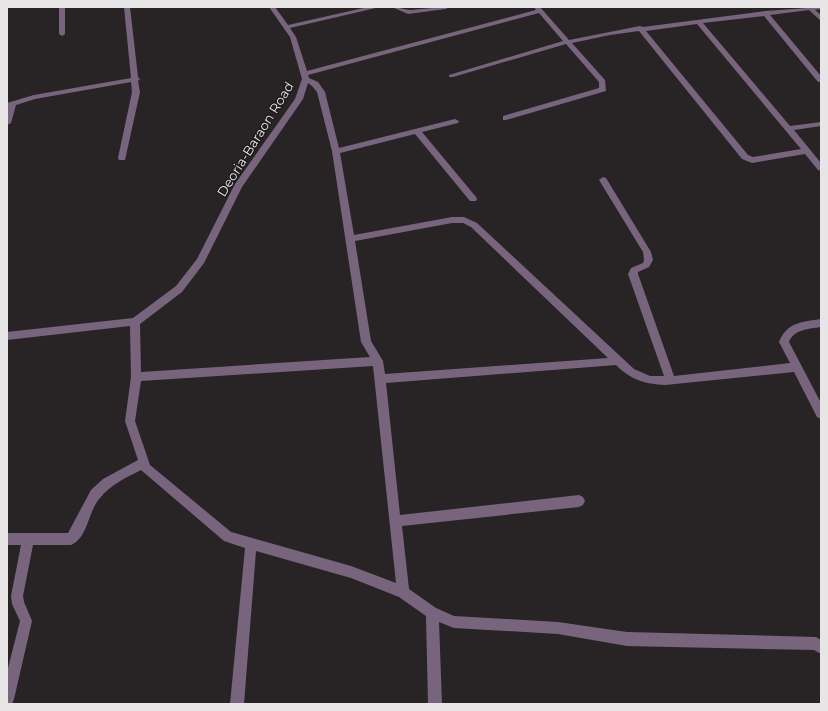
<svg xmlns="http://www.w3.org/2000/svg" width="828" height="711" viewBox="0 0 828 711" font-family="Montserrat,sans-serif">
<rect width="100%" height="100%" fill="#282426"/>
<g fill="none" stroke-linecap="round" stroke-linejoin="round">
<g fill="#78657d" fill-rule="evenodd">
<polygon points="59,7 65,7 65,34 62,36 59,34"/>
<polygon points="124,7 130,7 138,77 140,79 138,81 140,92 125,160 119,160 118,158 132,92 131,82 35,99 16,105 11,123 7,125 7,103 34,95 131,78"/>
<path d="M269,7H275L288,25L368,7H380L290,28L296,37L307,71L536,10L534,7H540L569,40L640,26L643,27L765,11L821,7V9L815,10L821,15V21L809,10L770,15L821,76V82H818L764,16L703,23L790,126L821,122V126L794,130L821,163V171L818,170L805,154L752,163L742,159L639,31L610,35L572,43L605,80L606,91L506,120H503V116L599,88V82L566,44L453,77H449V75L563,41L539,13L308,75L309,78L318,82L325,92L339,148L455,119L459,121L458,123L422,132L476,197L477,199L476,201H470L415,134L340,153L354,235L452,217H464L477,223L634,369L650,376H664L628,274L631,268L643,263L644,260L643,252L599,180L603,177L606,178L651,252L653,260L649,267L638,272V274L674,376L790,363L779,342C787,322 802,322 821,319V327C809,329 794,329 789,342L821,403V419L817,417L794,372L665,385C645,384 631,380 616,365L386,383L400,515L579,495L583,497L585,501L583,505L579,507L402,526L409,589L436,608L454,616L558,622L627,632L816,637L821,640V654L814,650L627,646L558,634L454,628L439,622L442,704H428L426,616L399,597L351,578L256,551L244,704H230L245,548L224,541L141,470C127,477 110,485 100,498C88,511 88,538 71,545H33L23,596L24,602L32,621L14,699L12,704H7V672L20,621L12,604L11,596L21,545H7V533H68L91,490L103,479L138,460L125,421L131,377L130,326L7,340V332L133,318L176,286L197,259L235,184L295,99L302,79L290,37ZM697,24L801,149L753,157L748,155L646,31ZM308,83L312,86L317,92L332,151L361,342L370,357L141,372L140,324L182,292L204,263L242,187L303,99ZM452,223H463L471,227L608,358L385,374L383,361L371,341L355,241ZM373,366L396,583L351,566L231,532L150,465L135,421L141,381Z"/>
<path d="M392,7C398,7 405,10 411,10C424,9 436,7 449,7L446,9L408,14Z"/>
</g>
</g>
<g text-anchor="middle" stroke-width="3" stroke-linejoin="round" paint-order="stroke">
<g font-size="13" fill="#e8e5e7" stroke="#1f1b1d">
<text transform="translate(255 139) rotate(-58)" y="5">Deoria-Baraon Road</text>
</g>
</g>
<rect width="828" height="711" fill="none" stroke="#e8e5e7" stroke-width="16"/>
</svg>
